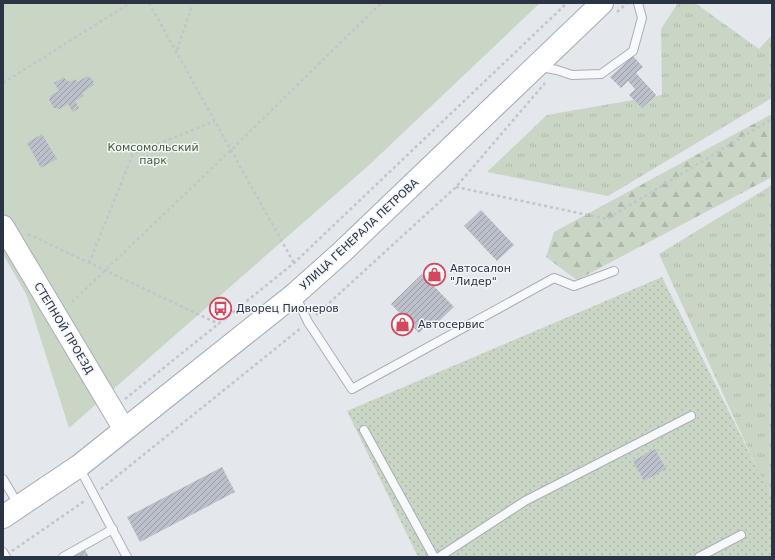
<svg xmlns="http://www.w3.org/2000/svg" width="775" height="560" viewBox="0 0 775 560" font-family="'DejaVu Sans',sans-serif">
<defs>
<pattern id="grass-tufts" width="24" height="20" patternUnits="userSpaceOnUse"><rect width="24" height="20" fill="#c9d6c5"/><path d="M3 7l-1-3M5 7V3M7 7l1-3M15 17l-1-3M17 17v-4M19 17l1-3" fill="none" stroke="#adb8ab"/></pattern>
<pattern id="forest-firs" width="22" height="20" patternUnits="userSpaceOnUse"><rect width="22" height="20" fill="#c9d6c5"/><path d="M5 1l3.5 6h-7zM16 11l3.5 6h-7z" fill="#adb8ab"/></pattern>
<pattern id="garden-dots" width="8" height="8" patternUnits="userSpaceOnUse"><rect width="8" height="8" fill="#c9d6c5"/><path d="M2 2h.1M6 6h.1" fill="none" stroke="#adb8ab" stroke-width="1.8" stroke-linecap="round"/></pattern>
<pattern id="building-hatch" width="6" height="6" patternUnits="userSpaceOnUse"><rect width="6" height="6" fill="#bbc0ca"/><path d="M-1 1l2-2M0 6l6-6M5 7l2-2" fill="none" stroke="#989da6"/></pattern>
</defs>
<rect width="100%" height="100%" fill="#e4e7ec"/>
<g fill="url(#grass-tufts)">
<polygon points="678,3 695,3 759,49 772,35 772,98 608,196 487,172 547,115 662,95 661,29"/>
<polygon points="772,185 772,501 659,254"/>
</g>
<polygon fill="url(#forest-firs)" points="772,114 772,177 577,280 546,257 554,232"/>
<polygon fill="#c9d6c5" points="3,3 540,3 368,166 69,428 27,296 3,254"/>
<polygon fill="url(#garden-dots)" points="662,277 772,498 772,557 418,557 347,411"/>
<g fill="url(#building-hatch)">
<polygon points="633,56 643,67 636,73 656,95 642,108 629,95 635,89 628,81 621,88 610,77"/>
<polygon points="88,76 93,80 94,85 82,93 84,96 75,101 79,108 73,112 68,104 60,109 54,108 49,100 51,95 59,91 54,83 64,77 66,80 70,82 75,79 77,82"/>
<polygon points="42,134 57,159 41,168 27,143"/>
<polygon points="481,210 514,245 497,261 464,226"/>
<polygon points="422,274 454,307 434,326 430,322 419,333 391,304"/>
<polygon points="655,449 666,469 644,481 633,461"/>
<polygon points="222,467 235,492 140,542 127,517"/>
<polygon points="83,547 89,557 67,557"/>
</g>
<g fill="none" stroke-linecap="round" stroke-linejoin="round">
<defs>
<g id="lane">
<polyline points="540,67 557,70 572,75 601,74 633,51 642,18 638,3"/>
<polyline points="295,295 308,322 352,389 554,278 574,286 614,271"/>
<polyline points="364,430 434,557"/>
<polyline points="79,467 127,557"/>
<polyline points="3,479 19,506"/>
<polyline points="3,552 6,557"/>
<polyline points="63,557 113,529"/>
<polyline points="439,557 525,501 691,416"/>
<polyline points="699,557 741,535"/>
</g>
<polyline id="secondary" points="3,226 124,429"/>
<polyline id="primary" points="3,517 79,466 295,294 342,252 602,3"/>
</defs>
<use href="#lane" stroke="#a9aeb7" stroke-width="10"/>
<use href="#secondary" stroke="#a9aeb7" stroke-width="23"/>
<use href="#primary" stroke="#a3abb8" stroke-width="24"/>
<g stroke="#c2c5cb" stroke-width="2.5" stroke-dasharray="3 3" stroke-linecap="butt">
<polyline points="149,3 294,263"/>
<polyline points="617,12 627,3"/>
<polyline points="177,50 193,3"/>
<polyline points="3,83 130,3"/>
<polyline points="456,187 607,219 772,119"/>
<polyline points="28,234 219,324"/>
<polyline points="89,263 133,154 215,121"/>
<polyline points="72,302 231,150 381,3"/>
<polyline points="316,315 456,187 545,83"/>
<polyline points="125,399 294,263 567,3"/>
<polyline points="101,489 301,328"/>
<polyline points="12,551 86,500"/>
</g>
<use href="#lane" stroke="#f7f8fa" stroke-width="8"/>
<use href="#secondary" stroke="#fff" stroke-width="21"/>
<use href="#primary" stroke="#fff" stroke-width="22"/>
</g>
<defs>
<symbol id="shop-ring" viewBox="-11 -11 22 22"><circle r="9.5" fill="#f4f6f9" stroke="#d1495b" stroke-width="1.5"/><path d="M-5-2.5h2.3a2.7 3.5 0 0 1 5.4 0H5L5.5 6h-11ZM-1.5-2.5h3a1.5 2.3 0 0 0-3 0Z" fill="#d1495b"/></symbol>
<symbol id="bus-ring" viewBox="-11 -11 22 22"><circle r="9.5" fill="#f4f6f9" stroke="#d1495b" stroke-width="1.5"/><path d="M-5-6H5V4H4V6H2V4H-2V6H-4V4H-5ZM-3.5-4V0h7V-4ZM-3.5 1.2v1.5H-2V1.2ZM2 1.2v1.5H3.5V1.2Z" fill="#d1495b"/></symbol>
</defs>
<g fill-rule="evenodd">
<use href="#shop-ring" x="422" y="262" width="25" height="25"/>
<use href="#bus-ring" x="208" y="296" width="25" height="25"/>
<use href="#shop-ring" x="390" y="312" width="25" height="25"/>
</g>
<g text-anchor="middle" stroke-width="3" stroke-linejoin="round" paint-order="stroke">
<g font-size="11" fill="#3f6138" stroke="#f4f6f9">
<text x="153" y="151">Комсомольский<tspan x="153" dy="13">парк</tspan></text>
</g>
<g font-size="11" fill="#2b3445" stroke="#f4f6f9">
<text transform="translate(359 234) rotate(-43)" y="4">УЛИЦА ГЕНЕРАЛА ПЕТРОВА</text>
<text transform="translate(64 328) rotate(59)" y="4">СТЕПНОЙ ПРОЕЗД</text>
</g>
<g font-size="11" fill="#2b3445" stroke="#f4f6f9" text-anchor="start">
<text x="450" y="272">Автосалон<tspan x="450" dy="13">"Лидер"</tspan></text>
<text x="236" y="312">Дворец Пионеров</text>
<text x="418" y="328">Автосервис</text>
</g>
</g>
<rect width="775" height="560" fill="none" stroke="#2b3445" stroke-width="8"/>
</svg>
